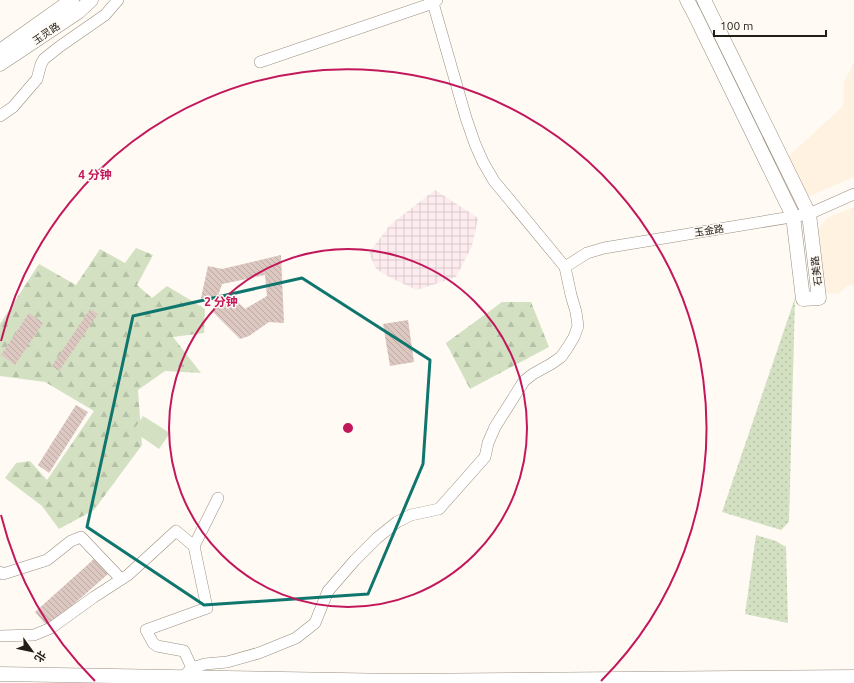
<svg xmlns="http://www.w3.org/2000/svg" width="854" height="683" viewBox="0 0 854 683" font-family="Ubuntu,'Noto Sans SC',sans-serif">
<defs>
<pattern id="industrial-grid" width="8" height="8" patternUnits="userSpaceOnUse"><rect width="8" height="8" fill="#fdecef"/><path d="M0 4h8M4 0v8" fill="none" stroke="#d9cacc"/></pattern>
<pattern id="forest-firs" width="22" height="20" patternUnits="userSpaceOnUse"><rect width="22" height="20" fill="#d3e1c2"/><path d="M5 1l3.5 6h-7zM16 11l3.5 6h-7z" fill="#b5c1a6"/></pattern>
<pattern id="park-dots" width="8" height="8" patternUnits="userSpaceOnUse"><rect width="8" height="8" fill="#d3e1c2"/><path d="M2 2h.1M6 6h.1" fill="none" stroke="#b5c1a6" stroke-width="1.8" stroke-linecap="round"/></pattern>
<pattern id="building-back-hatch" width="6" height="6" patternUnits="userSpaceOnUse"><rect width="6" height="6" fill="#dcc7c1"/><path d="M-1 5l2 2M0 0l6 6M5-1l2 2" fill="none" stroke="#bcaaa5"/></pattern>
</defs>
<rect width="100%" height="100%" fill="#fffaf4"/>
<g fill="#fff2e0">
<polygon points="854,63 854,177 810,196 802,192 787,158 843,106 844,81"/>
<polygon points="854,207 854,286 848,285 838,294 824,293 818,229 827,218"/>
</g>
<polygon fill="url(#industrial-grid)" points="435,190 478,218 472,246 456,277 417,290 393,279 376,269 369,253 390,225"/>
<g fill="url(#forest-firs)">
<polygon points="136,248 153,255 137,285 152,298 167,286 205,309 204,333 173,337 201,373 165,371 138,390 142,445 94,510 59,529 42,506 5,478 16,463 30,461 47,480 94,411 45,382 0,376 0,324 39,264 76,285 100,249 125,263"/>
<polygon points="502,302 531,302 549,347 470,389 446,343"/>
</g>
<g fill="url(#park-dots)">
<polygon points="795,298 789,522 781,530 722,512"/>
<polygon points="756,535 776,541 786,547 788,623 745,614"/>
</g>
<polygon fill="#d3e1c2" points="143,416 170,433 159,449 133,431"/>
<g fill="url(#building-back-hatch)" fill-rule="evenodd">
<path d="M281,255L284,323L269,322L249,336L240,339L213,312L218,302L201,298L208,266L222,269ZM265,275L267,296L245,309L230,294L218,296L222,284Z"/>
<polygon points="90,309 98,314 59,371 52,366"/>
<polygon points="29,313 43,323 15,365 1,355"/>
<polygon points="408,320 414,362 390,366 383,324"/>
<polygon points="76,405 88,412 49,473 38,465"/>
<polygon points="94,559 108,574 48,627 35,612"/>
</g>
<g fill="none" stroke-linecap="round" stroke-linejoin="round">
<defs>
<g id="minor">
<polyline points="260,62 433,3 437,0"/>
<polyline points="0,116 13,107 37,79 41,64 44,59 59,47 105,15 118,0"/>
<polyline points="565,267 587,253 604,248 809,214 854,194"/>
<polyline points="0,572 3,574 47,560 71,541 81,537 121,579"/>
<polyline points="0,636 34,635 51,628 94,597 128,575 176,531 194,546"/>
<polyline points="192,668 184,651 157,646 153,643 146,630 207,608 194,546 218,498"/>
<polyline points="182,678 192,668 205,664 227,662 259,653 296,638 315,623 328,591 355,560 377,538 397,522 411,515 439,509 485,457 488,443 495,427 524,381 533,374 551,364 561,357 568,347 574,337 578,326 576,312 571,295 565,267 494,181 483,162 475,144 466,118 433,3"/>
</g>
<g id="major">
<polyline points="687,0 694,13 793,216 803,299 819,298 809,214 704,0"/>
<polyline points="0,51 72,0"/>
<polyline points="0,64 78,12 91,0"/>
<polyline points="0,674 398,681 854,677"/>
</g>
</defs>
<use href="#minor" stroke="#9a8f80" stroke-width="12"/>
<use href="#major" stroke="#9a8f80" stroke-width="15"/>
<use href="#minor" stroke="#fff" stroke-width="11"/>
<use href="#major" stroke="#fff" stroke-width="14"/>
</g>
<path fill="none" stroke="#0f766e" stroke-width="3" stroke-linejoin="round" d="M302,278L430,360L423,464L368,594L204,605L87,527L133,316Z"/>
<g fill="none" stroke="#c2185b" stroke-width="2">
<circle cx="348" cy="428" r="179"/>
<path d="M95 681A358 358 0 0 1 1 515M1 341A358 358 0 1 1 601 681"/>
</g>
<g text-anchor="middle" stroke-width="3" stroke-linejoin="round" paint-order="stroke">
<g font-size="10" fill="#211d17" stroke="#fffaf4">
<text transform="translate(46 33) rotate(-34)" y="4">玉灵路</text>
<text transform="translate(709 230) rotate(-9)" y="4">玉金路</text>
<text transform="translate(816 271) rotate(-97)" y="4">石美路</text>
</g>
</g>
<circle cx="348" cy="428" r="6" fill="#c2185b" stroke="#fffaf4" stroke-width="2"/>
<g font-size="12" text-anchor="middle" font-weight="bold" fill="#c2185b" stroke="#fffaf4" stroke-width="3" stroke-linejoin="round" paint-order="stroke">
<text x="95" y="179">4 分钟</text>
<text x="221" y="306">2 分钟</text>
</g>
<g transform="translate(32 651) rotate(123)" stroke="#fffaf4" stroke-width="3" paint-order="stroke">
<path d="M0-3L7 15L0 10L-7 15Z" fill="#211d17"/>
<text y="-6" font-size="11" font-weight="bold" text-anchor="middle" fill="#211d17">北</text>
</g>
<path d="M714 30v6h112v-6" fill="none" stroke="#211d17" stroke-width="2"/>
<text x="720" y="30" font-size="12" fill="#211d17" stroke="#fffaf4" stroke-width="3" paint-order="stroke">100 m</text>
</svg>
